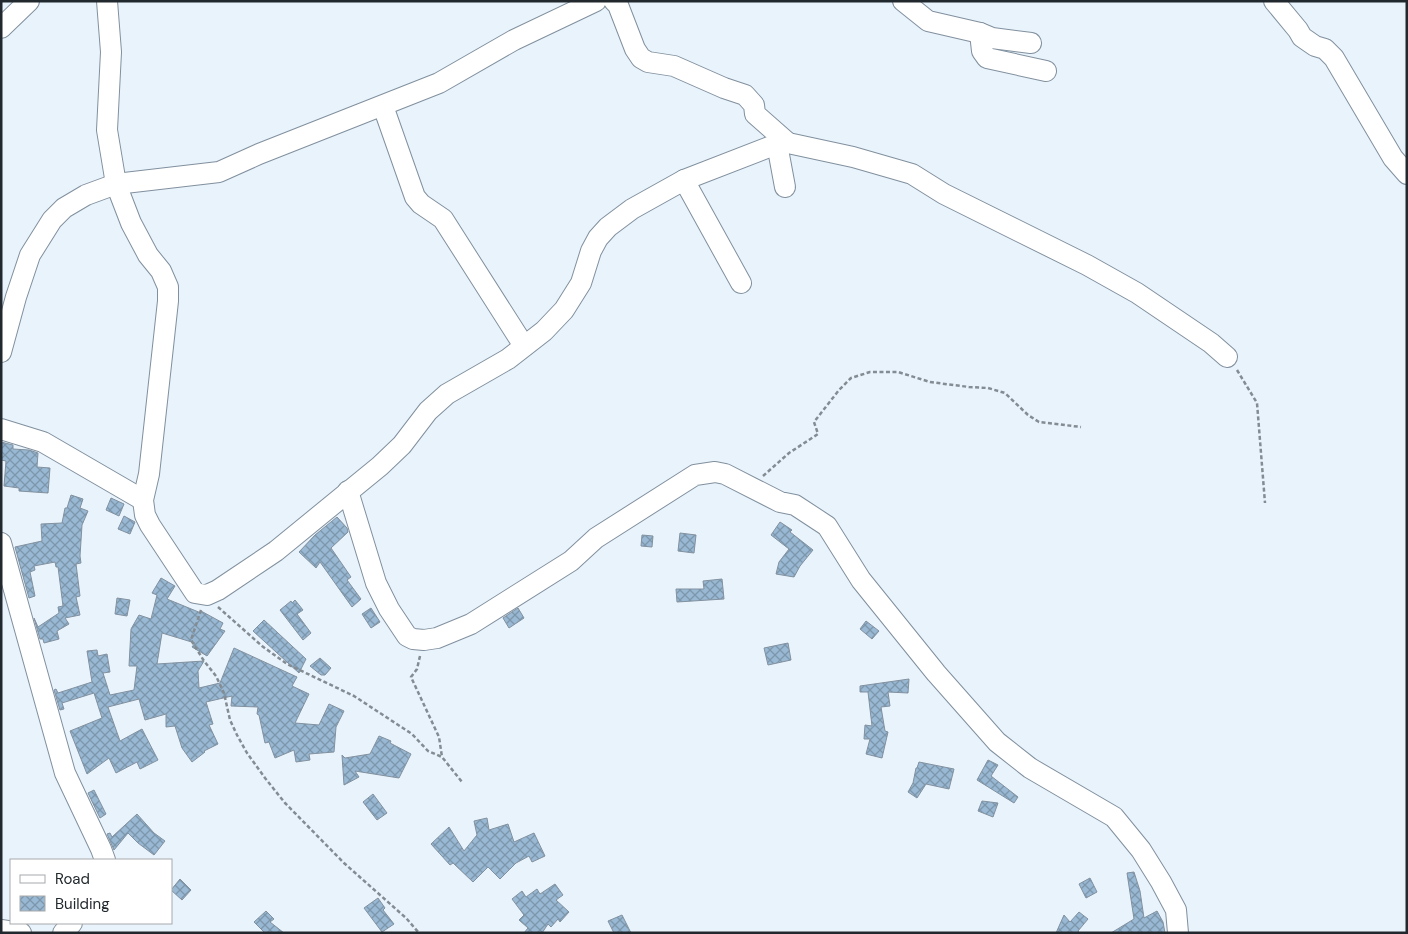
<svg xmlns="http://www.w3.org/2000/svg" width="1408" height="934" viewBox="0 0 1408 934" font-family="'DM Sans',sans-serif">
<defs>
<pattern id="building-cross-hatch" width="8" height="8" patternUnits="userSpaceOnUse" patternTransform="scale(1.25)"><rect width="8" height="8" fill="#99b8d3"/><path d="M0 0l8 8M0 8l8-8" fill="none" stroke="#7c96ac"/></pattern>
</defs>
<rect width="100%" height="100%" fill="#e9f3fc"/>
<g fill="url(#building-cross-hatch)" stroke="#82919f">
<polygon points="1,442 13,445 13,449 29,450 38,453 37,467 50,468 48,493 19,491 19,488 4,486 6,461 1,460"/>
<polygon points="71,495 83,499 80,508 88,511 82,525 80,556 81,563 76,564 80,596 76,597 80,615 65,618 69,624 57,631 59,639 44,643 43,639 40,639 34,618 38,627 59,613 58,607 63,606 58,567 56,567 55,562 34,566 35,570 30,572 35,596 29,598 15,547 42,541 41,524 62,523 65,508 67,508"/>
<polygon points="111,498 124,504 119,516 106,510"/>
<polygon points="124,516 135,522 130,534 118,529"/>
<polygon points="337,517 347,528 348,532 331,548 351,577 347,580 361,599 352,607 320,562 316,568 299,552 315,535"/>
<polygon points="780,522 792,530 790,532 813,550 800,566 794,577 776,574 779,562 789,549 771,535"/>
<polygon points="680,533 696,535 694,553 678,551"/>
<polygon points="642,535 653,536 652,547 641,546"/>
<polygon points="161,578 175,586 167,599 201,613 201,611 223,623 220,629 225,631 207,656 192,647 195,643 162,633 157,664 204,661 198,671 199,688 220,683 234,648 297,677 292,686 309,694 295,723 319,725 329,704 344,711 336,727 334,752 309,754 310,760 296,762 294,750 275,758 269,742 265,743 259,715 257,714 258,707 231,706 232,696 206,702 213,724 209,725 218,744 204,751 205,752 192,762 182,748 175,726 166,727 166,714 145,720 139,699 108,707 120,741 142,729 158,760 140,769 137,762 116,773 109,758 87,774 70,731 102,718 94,693 62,703 64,709 60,710 54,690 56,689 58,693 92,682 87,651 97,650 98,656 107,654 110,672 103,673 110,695 134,690 137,666 129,666 131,629 139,615 151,619 157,595 152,593"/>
<polygon points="722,579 724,599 677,602 676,589 704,589 703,581"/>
<polygon points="117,598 130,600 127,616 115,614"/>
<polygon points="295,600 303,610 297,614 311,633 303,640 280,610 291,601 292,603"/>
<polygon points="371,608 380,622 371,628 362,614"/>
<polygon points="518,608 524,618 509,628 503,618"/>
<polygon points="264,620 306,659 299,673 253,631"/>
<polygon points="866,621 879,631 872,639 860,629"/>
<polygon points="788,643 791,660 768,665 764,648"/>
<polygon points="320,658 331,668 325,675 321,675 310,666"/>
<polygon points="909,679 908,693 888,692 890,706 881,707 885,731 888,732 882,758 866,754 870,739 864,739 865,725 872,726 868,692 860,692 860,686"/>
<polygon points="379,736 391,741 390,743 411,754 399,778 355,771 359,777 344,785 342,755 345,758 370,754"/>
<polygon points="988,760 998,765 991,776 1018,797 1014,803 977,780"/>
<polygon points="919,762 954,769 949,789 926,784 917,798 908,792 913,783 916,768 917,768"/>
<polygon points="94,790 106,814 100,818 88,793"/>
<polygon points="373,794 387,813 377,820 363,802"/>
<polygon points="982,801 998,803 993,817 978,811"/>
<polygon points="137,814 154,833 165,841 154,855 138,843 128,833 114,850 107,834 110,833 112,837"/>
<polygon points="487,818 489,830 508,824 514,842 534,833 545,856 532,862 529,856 516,863 500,879 488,867 473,882 453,863 450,865 431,844 449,827 464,851 477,835 474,821"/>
<polygon points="1134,872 1140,891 1144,918 1157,911 1163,922 1165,933 1111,933 1134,919 1127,873"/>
<polygon points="1090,878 1097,892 1086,898 1079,884"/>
<polygon points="180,879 191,890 182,900 171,890"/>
<polygon points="555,884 563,895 556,900 569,912 560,922 558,919 551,927 548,924 542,933 524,933 528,928 519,920 524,915 512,899 522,891 526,897 537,889 540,894"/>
<polygon points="378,898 385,908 383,910 394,924 382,932 364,908"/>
<polygon points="266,911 274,919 270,922 284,933 265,933 254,922"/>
<polygon points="1079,912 1088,919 1078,931 1080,933 1056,933 1064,915 1070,922"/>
<polygon points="622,915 631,933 614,933 608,921"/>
</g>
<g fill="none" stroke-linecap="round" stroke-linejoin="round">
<defs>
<g id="minor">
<polyline points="107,1 111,52 107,130 116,184 131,223 148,255 161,271 168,287 168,301 149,474 143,500 145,515 150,525 195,593 207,595 218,590 276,551 380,466 402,445 428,411 447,394 508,359 544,331 564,310 581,283 591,251 598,238 608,227 632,209 684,180 777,144 788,143 853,157 912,174 944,194 1087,265 1137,293 1211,343 1227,357"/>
<polyline points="614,1 618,5 635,49 641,58 648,62 674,66 724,88 745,95 754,105 755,114 788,143"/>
<polyline points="903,1 928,21 980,33 992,38 1031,43"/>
<polyline points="1274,1 1298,30 1302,37 1315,46 1325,49 1334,58 1393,158 1407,174"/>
<polyline points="1,28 29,1"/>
<polyline points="980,33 982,51 987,58 1046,71"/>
<polyline points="383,106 415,197 421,204 443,219 524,346"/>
<polyline points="777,144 785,187"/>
<polyline points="684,180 741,283"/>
<polyline points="1,352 16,297 30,255 52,220 64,208 86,195 116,184 219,172 259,154 439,83 514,40 596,1"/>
<polyline points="1,429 43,442 143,500"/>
<polyline points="348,491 376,583 389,609 407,636 413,639 424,640 437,638 471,624 571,561 596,538 695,475 715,472 725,474 780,502 795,505 827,526 861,580 936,673 997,742 1030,768 1114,817 1141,850 1161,882 1176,910 1178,933"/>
<polyline points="1,543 65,773 101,849 105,860"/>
<polyline points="1,930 21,933"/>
<polyline points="63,933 72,923"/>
</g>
</defs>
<use href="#minor" stroke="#81909e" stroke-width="22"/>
<g stroke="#848c93" stroke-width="2.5" stroke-dasharray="4 2.5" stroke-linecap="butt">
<polyline points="1237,370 1257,403 1265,503"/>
<polyline points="763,476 789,453 818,434 814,422 839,390 851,378 870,372 898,372 930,382 969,387 988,388 1005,393 1028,415 1039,422 1081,427"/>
<polyline points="218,607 262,646 287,664 354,696 412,734 428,751 442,757 462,782"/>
<polyline points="201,610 191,640 204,661 216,676 224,693 230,720 237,735 247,753 265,778 285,803 344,863 406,918 419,933"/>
<polyline points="420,656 417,669 411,677 439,737 442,757"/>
</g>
<use href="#minor" stroke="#fff" stroke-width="20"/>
</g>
<rect width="1408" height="934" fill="none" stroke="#22292e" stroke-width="5"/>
<rect x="10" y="859" width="162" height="65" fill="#ffffff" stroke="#a7a9ab"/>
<rect x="20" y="875" width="25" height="8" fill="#ffffff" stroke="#a7a9ab"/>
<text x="55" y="884" font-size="15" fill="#22292e">Road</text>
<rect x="20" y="896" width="25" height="15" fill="url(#building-cross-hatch)" stroke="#a7a9ab"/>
<text x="55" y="909" font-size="15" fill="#22292e">Building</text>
</svg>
